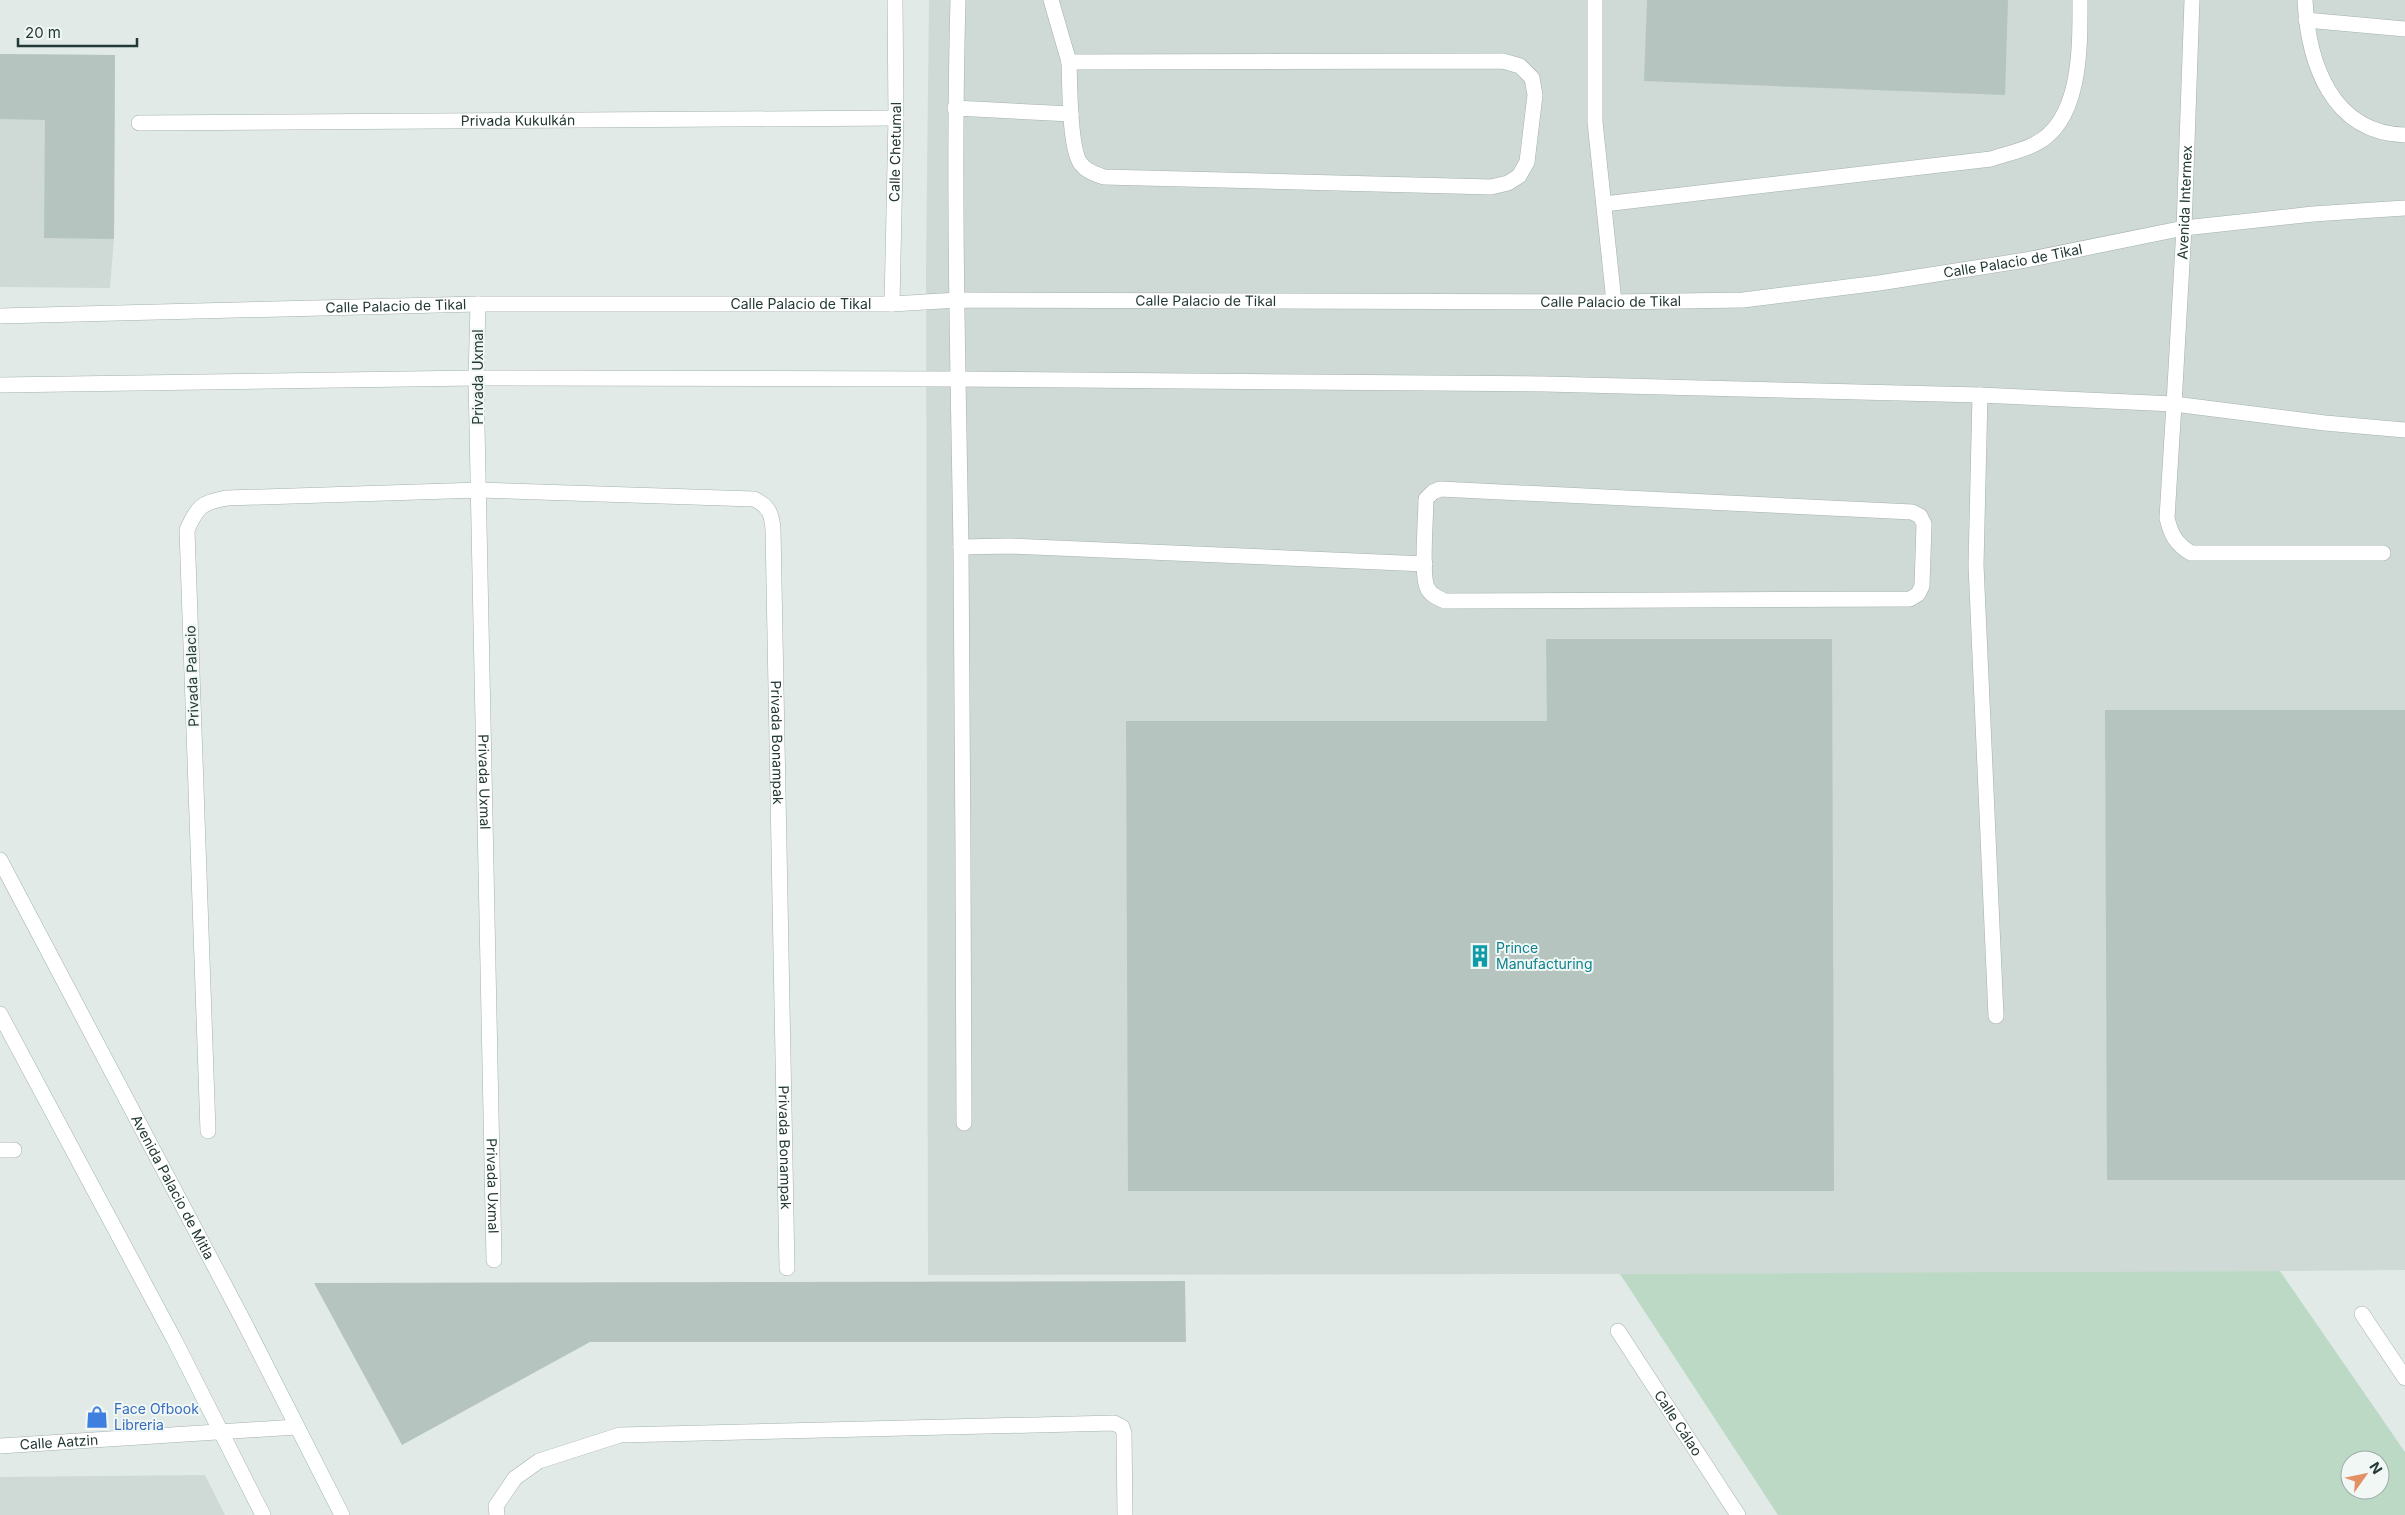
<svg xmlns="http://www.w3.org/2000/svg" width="2405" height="1515" viewBox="0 0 2405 1515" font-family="Inter,sans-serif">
<rect width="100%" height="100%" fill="#e1eae7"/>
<g fill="#cfd9d6">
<polygon points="929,0 2405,0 2405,1270 2035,1273 928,1275 926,269"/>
<polygon points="0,54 115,55 114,239 110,288 0,287"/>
<polygon points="205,1475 225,1515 0,1515 0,1477"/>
</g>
<path fill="#bcd9c6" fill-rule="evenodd" d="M2280,1271L2405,1452V1515H1778L1620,1274ZM2350,1460H2380V1490H2350Z"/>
<g fill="#b6c4c0">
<polygon points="1647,0 2008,0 2005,95 1644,81"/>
<polygon points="0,54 115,55 114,239 44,238 45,120 0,119"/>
<polygon points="1546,639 1832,639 1834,1191 1128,1191 1126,721 1547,721"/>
<polygon points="2105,710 2405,710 2405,1180 2107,1180"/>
<polygon points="1185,1281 1186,1342 590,1342 402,1445 314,1283"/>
</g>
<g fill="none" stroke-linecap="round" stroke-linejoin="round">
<defs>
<g id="service">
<path d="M958,0C953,182 958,365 961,548C963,739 963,932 964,1123"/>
<polyline points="1051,0 1069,62"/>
<polyline points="1595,0 1595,122 1614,302"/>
<path d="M2305,0C2308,62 2331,133 2405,135"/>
<polyline points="2306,20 2405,29"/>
<path d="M1503,61L1520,66L1532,78L1535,95L1527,162L1519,176L1508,183L1491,187L1104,177C1096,174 1087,172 1081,164C1069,149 1070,84 1069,62Z"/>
<polyline points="955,108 1071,114"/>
<path d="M1604,204L1991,159C2005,154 2022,151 2035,144C2082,121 2080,45 2080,0"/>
<polyline points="1980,395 1976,565 1996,1016"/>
<path d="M2174,404L2167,518C2171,535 2176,544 2191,553H2383"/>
<path d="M1440,489L1912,512L1920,516L1924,524L1922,586L1918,594L1910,599L1445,601C1438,598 1430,595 1427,587C1421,573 1426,517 1426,499L1433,492Z"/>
<polyline points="961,547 1010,546 1425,564"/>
<polyline points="497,1515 496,1506 515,1478 539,1461 620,1435 1114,1423 1122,1427 1124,1433 1125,1515"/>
</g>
<g id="minor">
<path id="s1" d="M139,123L896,118"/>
<path id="s2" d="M478,304L476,378L494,1260"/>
<path id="s3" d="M892,304L896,118L895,0"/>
<path id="s4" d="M2174,404L2184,228L2192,0"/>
<path id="s5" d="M208,1131L187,530C197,507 202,502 227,498L480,490L754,499C769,506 772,514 773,530L787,1268"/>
<polyline points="0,1150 14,1150"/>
<polyline points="2362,1314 2405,1378"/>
<path id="s6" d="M1618,1331L1738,1515"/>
<path id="s7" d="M0,1446L296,1427"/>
</g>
<g id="tertiary">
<path id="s8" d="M0,316L478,304H892L958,300L1614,302L1743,300L1879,283L2026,260L2184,228L2313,214L2405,208"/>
<polyline points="0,385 476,378 957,379 1545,384 1980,395 2174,404 2325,423 2405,430"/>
</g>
<g id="secondary">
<path id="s9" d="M0,860L244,1322L342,1515"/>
<polyline points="0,1014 175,1341 263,1515"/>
</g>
</defs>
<use href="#service" stroke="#a4b1ae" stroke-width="16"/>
<use href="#minor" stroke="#a4b1ae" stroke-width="16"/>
<use href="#tertiary" stroke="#a4b1ae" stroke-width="16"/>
<use href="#secondary" stroke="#a1b4af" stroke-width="16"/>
<use href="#service" stroke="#fff" stroke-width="15"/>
<use href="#minor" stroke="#fff" stroke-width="15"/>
<use href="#tertiary" stroke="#fff" stroke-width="15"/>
<use href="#secondary" stroke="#fff" stroke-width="15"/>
</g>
<defs>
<symbol id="building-bare" viewBox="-9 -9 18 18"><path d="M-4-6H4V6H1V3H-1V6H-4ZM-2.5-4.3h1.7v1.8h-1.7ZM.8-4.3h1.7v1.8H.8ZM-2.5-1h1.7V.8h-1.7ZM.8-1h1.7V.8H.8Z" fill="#0f9aa8" stroke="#f1f7f4" stroke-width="2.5" paint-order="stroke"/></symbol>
<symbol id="shop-bare" viewBox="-9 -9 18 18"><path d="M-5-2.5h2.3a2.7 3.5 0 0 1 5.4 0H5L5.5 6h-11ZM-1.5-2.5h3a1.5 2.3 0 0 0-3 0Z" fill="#3f7fe0" stroke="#f1f7f4" stroke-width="2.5" paint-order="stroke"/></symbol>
</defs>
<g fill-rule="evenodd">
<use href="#building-bare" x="1464" y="940" width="32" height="32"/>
<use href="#shop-bare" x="81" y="1401" width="32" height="32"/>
</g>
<g text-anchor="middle" stroke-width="4" stroke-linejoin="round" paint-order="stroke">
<g font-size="14" fill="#233935" stroke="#f1f7f4">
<text dy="5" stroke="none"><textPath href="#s1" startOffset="379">Privada Kukulkán</textPath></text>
<text dy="5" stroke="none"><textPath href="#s3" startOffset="152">Calle Chetumal</textPath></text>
<text dy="5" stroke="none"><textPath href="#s4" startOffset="202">Avenida Intermex</textPath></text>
<text dy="5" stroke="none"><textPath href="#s8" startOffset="2016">Calle Palacio de Tikal</textPath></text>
<text dy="5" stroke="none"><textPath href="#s8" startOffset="1206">Calle Palacio de Tikal</textPath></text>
<text dy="5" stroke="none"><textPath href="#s8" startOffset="1611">Calle Palacio de Tikal</textPath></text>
<text dy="5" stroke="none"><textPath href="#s8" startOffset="801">Calle Palacio de Tikal</textPath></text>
<text dy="5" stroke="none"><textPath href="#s8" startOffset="396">Calle Palacio de Tikal</textPath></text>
<text transform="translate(478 377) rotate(-90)" y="5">Privada Uxmal</text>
<text transform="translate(192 676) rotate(-92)" y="5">Privada Palacio</text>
<text dy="5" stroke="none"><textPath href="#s5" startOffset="1435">Privada Bonampak</textPath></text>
<text dy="5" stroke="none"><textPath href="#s2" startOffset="478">Privada Uxmal</textPath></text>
<text dy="5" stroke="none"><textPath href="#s5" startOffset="1840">Privada Bonampak</textPath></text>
<text dy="5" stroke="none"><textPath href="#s9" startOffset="370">Avenida Palacio de Mitla</textPath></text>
<text dy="5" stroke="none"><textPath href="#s2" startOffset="882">Privada Uxmal</textPath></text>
<text dy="5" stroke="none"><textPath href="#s6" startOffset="110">Calle Cálao</textPath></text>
<text dy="5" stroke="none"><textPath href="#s7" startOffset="59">Calle Aatzin</textPath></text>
</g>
<g font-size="14" fill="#0d838f" stroke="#f1f7f4" text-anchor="start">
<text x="1496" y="953">Prince<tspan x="1496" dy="16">Manufacturing</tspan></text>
</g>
<g font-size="14" fill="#366cbe" stroke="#f1f7f4" text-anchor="start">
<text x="114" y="1414">Face Ofbook<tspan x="114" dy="16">Libreria</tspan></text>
</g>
</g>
<g transform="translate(2365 1475) rotate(57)"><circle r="24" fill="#f1f7f4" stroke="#9faba8"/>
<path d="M0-4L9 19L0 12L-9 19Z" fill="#e49065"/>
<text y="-8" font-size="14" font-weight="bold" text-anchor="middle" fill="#233935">N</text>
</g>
<path d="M18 38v8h119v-8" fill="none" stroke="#233935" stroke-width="2.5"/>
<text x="25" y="38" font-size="15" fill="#233935" stroke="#f1f7f4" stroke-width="4" paint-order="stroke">20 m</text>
</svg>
